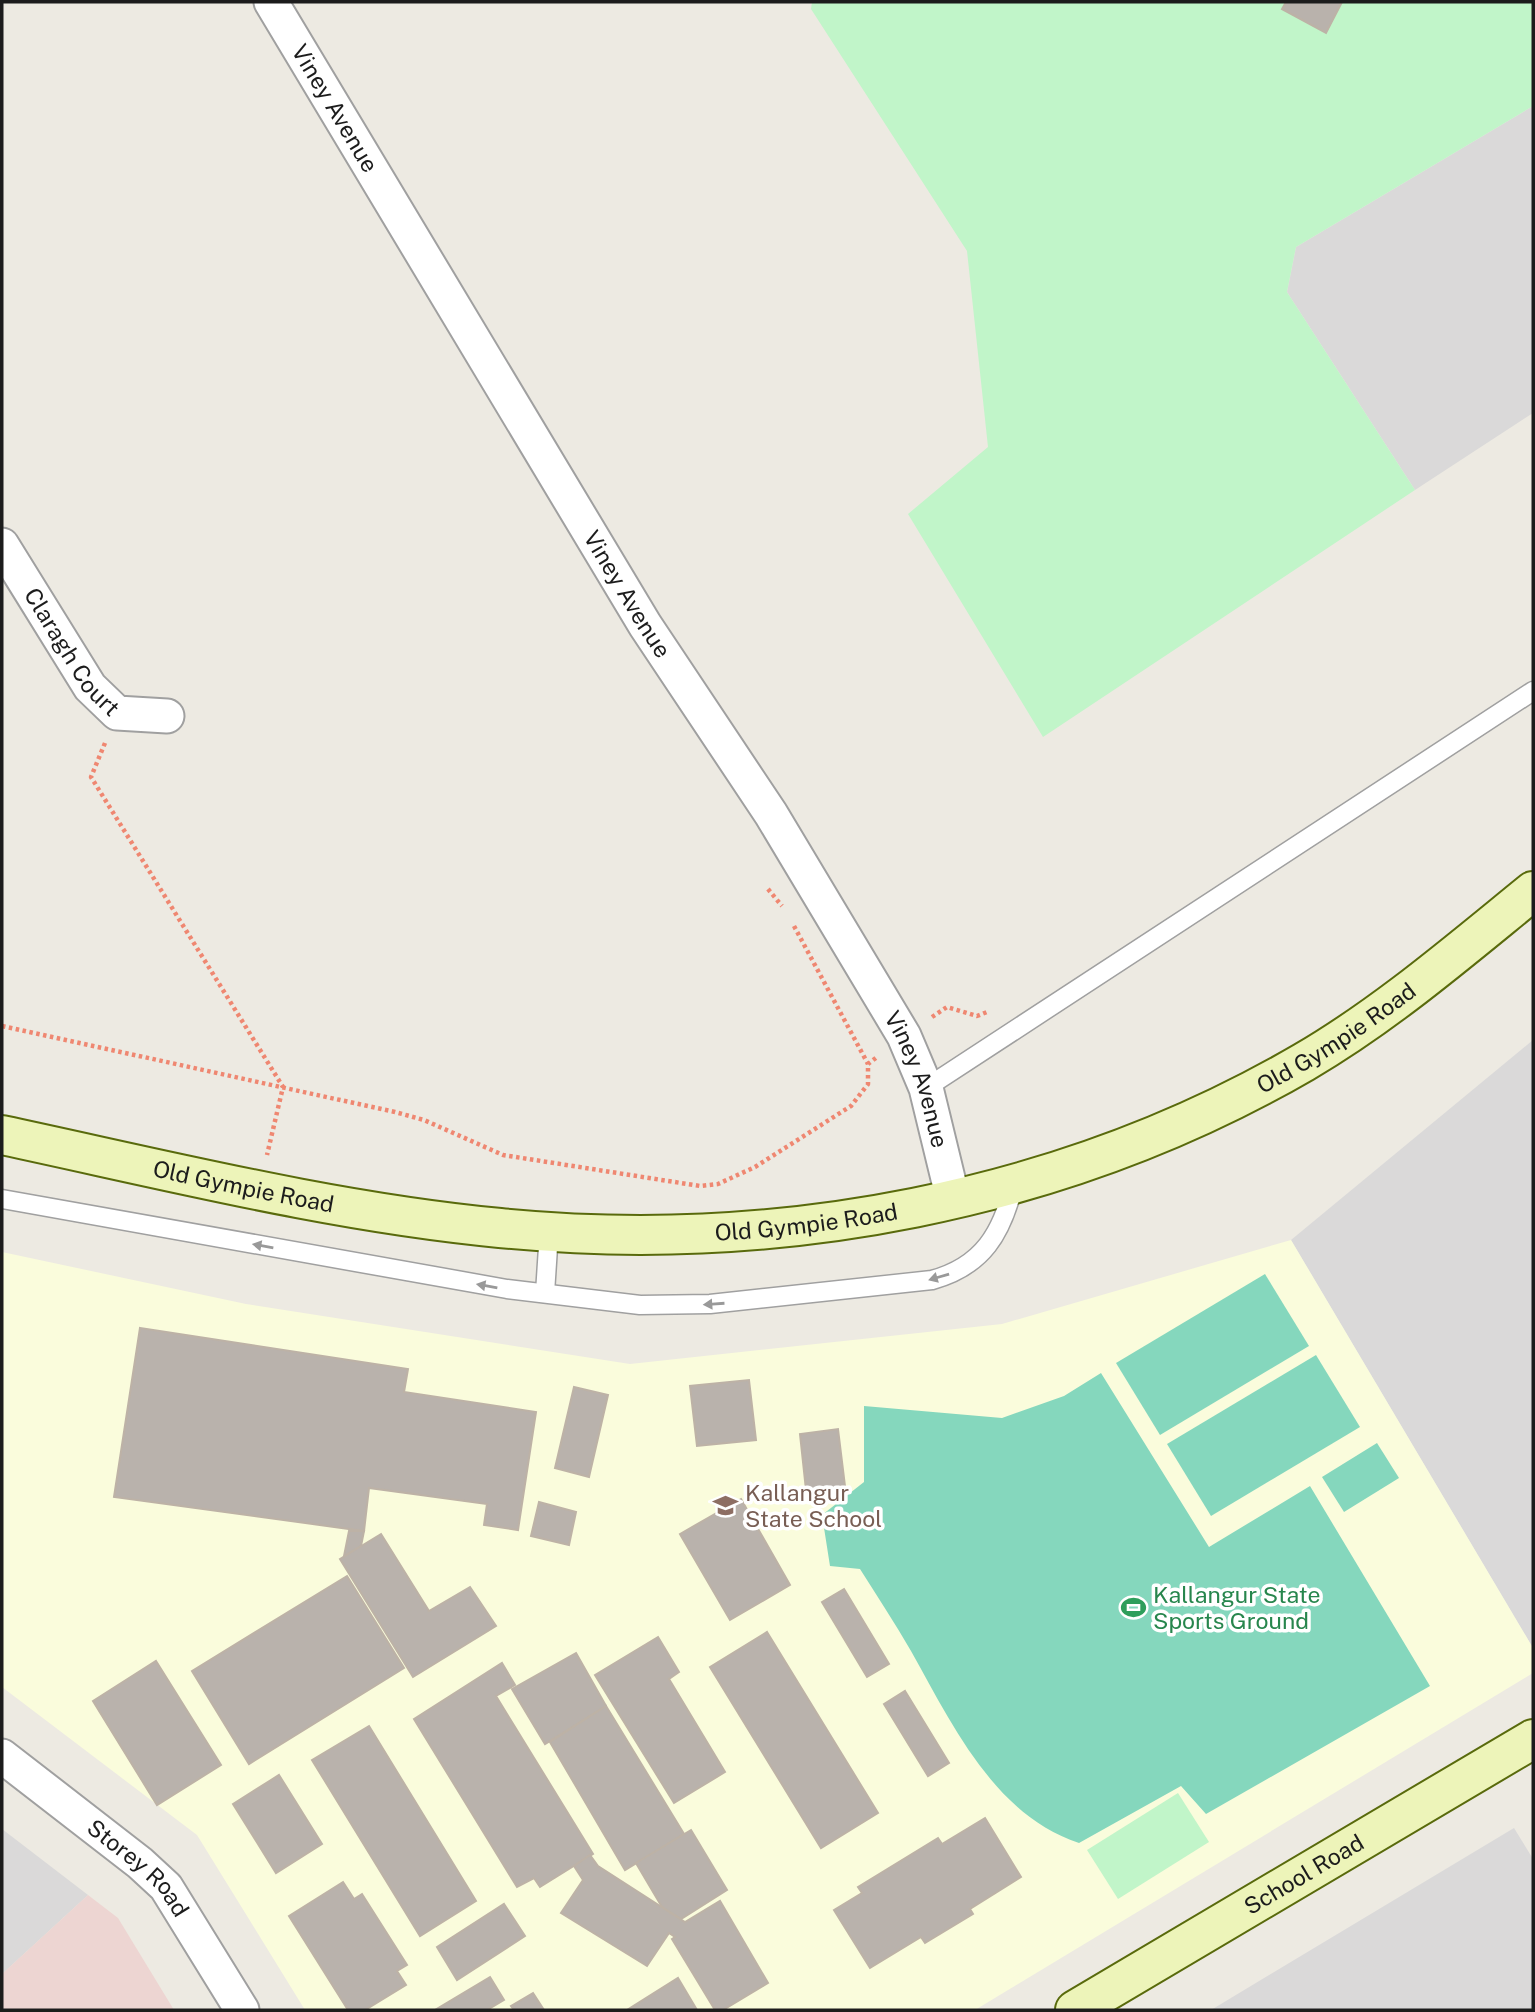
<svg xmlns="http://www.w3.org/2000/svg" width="1535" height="2012" viewBox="0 0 1535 2012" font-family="'Public Sans',sans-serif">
<rect width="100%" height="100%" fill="#edeae2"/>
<g fill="#dad9d9">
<polygon points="1533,106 1533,413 1415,490 1287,292 1296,247"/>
<polygon points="1533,1040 1533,1648 1291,1240"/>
<polygon points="1514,1828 1533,1859 1533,2010 1211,2010"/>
<polygon points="2,1829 88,1895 2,1974"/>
</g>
<polygon fill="#edd5d2" points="88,1895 118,1918 174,2010 2,2010 2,1974"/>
<polygon fill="#fafcdc" points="1291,1240 1533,1648 1533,1673 975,2010 305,2010 197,1835 2,1687 2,1252 246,1304 630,1364 1002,1324"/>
<g fill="#c1f5c9">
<polygon points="812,2 1533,2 1533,106 1296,247 1287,292 1415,490 1043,737 908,514 988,447 967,251 811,9"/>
<polygon points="1178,1793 1209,1842 1118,1899 1087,1850"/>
</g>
<g fill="#85d7bd">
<polygon points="1265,1274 1309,1346 1160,1435 1116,1363"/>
<polygon points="1316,1355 1360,1427 1211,1516 1167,1444"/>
<path d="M1101,1373L1209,1547L1310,1486L1430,1686L1206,1814L1181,1786L1079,1843C994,1815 952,1724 911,1651C895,1623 877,1596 860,1569L830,1566L822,1515L864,1482V1406L1002,1418L1064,1396Z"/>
<polygon points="1377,1443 1399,1478 1344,1512 1322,1477"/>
</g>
<g fill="#b9b2ac" stroke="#bdb2a6" stroke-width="2">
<polygon points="1286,2 1342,2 1326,33 1282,9"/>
<polygon points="140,1328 408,1369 404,1392 536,1412 518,1530 484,1525 487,1504 369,1488 364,1531 114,1497"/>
<polygon points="749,1380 756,1440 697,1446 690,1386"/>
<polygon points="574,1387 608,1395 589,1477 555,1468"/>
<polygon points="838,1429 845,1486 806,1490 800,1434"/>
<polygon points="741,1499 790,1585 730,1620 680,1534"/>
<polygon points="539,1502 576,1512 569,1545 531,1536"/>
<polygon points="349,1531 364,1531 361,1546 344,1556"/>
<polygon points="381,1534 429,1611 470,1587 496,1626 413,1677 340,1559"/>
<polygon points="347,1576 404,1668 249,1764 192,1671"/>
<polygon points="844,1589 889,1664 867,1677 822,1602"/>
<polygon points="767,1632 878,1813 821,1848 710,1667"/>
<polygon points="658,1637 679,1672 669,1679 725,1772 674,1803 595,1675"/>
<polygon points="576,1653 606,1706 545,1744 512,1689"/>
<polygon points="156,1661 221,1765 157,1805 93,1701"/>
<polygon points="502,1663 515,1685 496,1696 593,1854 540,1887 534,1878 517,1887 414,1719"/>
<polygon points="905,1691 949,1763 928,1776 884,1704"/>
<polygon points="606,1706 684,1834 625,1870 550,1742"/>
<polygon points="369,1726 476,1901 420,1936 312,1760"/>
<polygon points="279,1775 322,1844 276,1873 233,1804"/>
<polygon points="985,1818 1021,1877 970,1909 973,1914 925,1943 921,1937 870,1968 834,1910 862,1893 858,1887 938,1838 942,1844"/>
<polygon points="691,1830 727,1890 681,1919 662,1907 636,1863"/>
<polygon points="590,1855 598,1866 685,1922 720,1901 768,1983 723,2010 715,2010 672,1939 675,1937 669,1933 647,1966 561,1913 583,1880 574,1866"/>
<polygon points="343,1882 354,1899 362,1894 407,1965 397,1971 406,1985 365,2010 348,2010 289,1916"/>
<polygon points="504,1904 525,1936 457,1980 437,1947"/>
<polygon points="490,1977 504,2000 487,2010 435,2010"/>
<polygon points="678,1978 697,2010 627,2010"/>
<polygon points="533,1993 544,2010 514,2010 511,2006"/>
</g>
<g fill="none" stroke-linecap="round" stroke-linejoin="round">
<defs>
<g id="lane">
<polyline points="926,1088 1533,691"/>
<path d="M2,1199L507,1289L640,1305L710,1304L932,1280C983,1266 1002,1233 1014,1184"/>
<polyline points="545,1293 549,1232"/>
</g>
<g id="street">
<path id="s1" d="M271,2L645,625L771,814L904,1036L926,1088L953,1199"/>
<path id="s2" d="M2,545L90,687L117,713L167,716"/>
<path id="s3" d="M2,1756L140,1863L166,1887L242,2010"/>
</g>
<g id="secondary">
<path id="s4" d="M2,1135C166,1170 332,1212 500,1228C776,1255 1063,1202 1304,1062C1386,1014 1459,951 1533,891"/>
<path id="s5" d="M1075,2010L1533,1739"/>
</g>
</defs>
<use href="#lane" stroke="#a0a0a0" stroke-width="21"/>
<use href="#street" stroke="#a0a0a0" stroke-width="37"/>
<use href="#secondary" stroke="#596a0c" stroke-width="42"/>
<g stroke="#ef8771" stroke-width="4.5" stroke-dasharray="3.5 3.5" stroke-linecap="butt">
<polyline points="105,743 91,777 283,1087 267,1155"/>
<polyline points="768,889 782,906"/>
<polyline points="794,926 868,1064"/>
<polyline points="932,1017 947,1007 977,1016 987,1012"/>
<polyline points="2,1026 395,1112 424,1120 503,1155 700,1186 718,1184 755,1167 851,1106 868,1084 868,1064 877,1057"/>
</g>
<use href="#lane" stroke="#fff" stroke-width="18"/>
<use href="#street" stroke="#fff" stroke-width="33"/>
<use href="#secondary" stroke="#edf4b9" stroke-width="38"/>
</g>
<defs><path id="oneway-solid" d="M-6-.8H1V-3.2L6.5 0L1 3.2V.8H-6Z" transform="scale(1.75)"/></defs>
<g fill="#999">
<use href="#oneway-solid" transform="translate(263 1246) rotate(-170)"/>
<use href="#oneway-solid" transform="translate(939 1277) rotate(164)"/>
<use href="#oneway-solid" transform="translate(487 1286) rotate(-170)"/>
<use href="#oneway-solid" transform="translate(714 1304) rotate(176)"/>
</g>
<defs>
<symbol id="school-bare" viewBox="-9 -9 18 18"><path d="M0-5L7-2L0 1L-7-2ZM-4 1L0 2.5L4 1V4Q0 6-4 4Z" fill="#8d6e63" stroke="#fff" stroke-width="2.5" paint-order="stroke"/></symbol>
<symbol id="stadium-bare" viewBox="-9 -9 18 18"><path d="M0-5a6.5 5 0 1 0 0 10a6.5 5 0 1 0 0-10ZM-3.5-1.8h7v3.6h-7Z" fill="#2e9e5b" stroke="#fff" stroke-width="2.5" paint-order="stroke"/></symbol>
</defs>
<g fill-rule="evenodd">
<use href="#school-bare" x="708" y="1488" width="35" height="35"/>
<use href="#stadium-bare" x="1116" y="1590" width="35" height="35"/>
</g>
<g text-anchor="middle" stroke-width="7" stroke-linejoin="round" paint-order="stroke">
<g font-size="23" fill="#1c1c1c" stroke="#fff">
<text dy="8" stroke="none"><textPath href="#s1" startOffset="124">Viney Avenue</textPath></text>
<text dy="8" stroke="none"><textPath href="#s1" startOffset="691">Viney Avenue</textPath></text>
<text dy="8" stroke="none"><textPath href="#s2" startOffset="128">Claragh Court</textPath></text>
<text dy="8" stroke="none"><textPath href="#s4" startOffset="1381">Old Gympie Road</textPath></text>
<text dy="8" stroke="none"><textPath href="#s1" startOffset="1258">Viney Avenue</textPath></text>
<text dy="8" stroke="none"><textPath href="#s4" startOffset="247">Old Gympie Road</textPath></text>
<text dy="8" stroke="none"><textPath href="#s4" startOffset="814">Old Gympie Road</textPath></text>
<text dy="8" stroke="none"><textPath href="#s3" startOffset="177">Storey Road</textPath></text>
<text dy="8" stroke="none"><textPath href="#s5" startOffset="266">School Road</textPath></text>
</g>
<g font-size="23" fill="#785e54" stroke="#fff" text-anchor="start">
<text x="745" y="1501">Kallangur<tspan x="745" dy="26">State School</tspan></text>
</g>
<g font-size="23" fill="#27864d" stroke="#fff" text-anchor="start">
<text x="1153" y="1603">Kallangur State<tspan x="1153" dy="26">Sports Ground</tspan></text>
</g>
</g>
<rect width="1535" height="2012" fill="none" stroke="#1c1c1c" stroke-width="7"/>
</svg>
